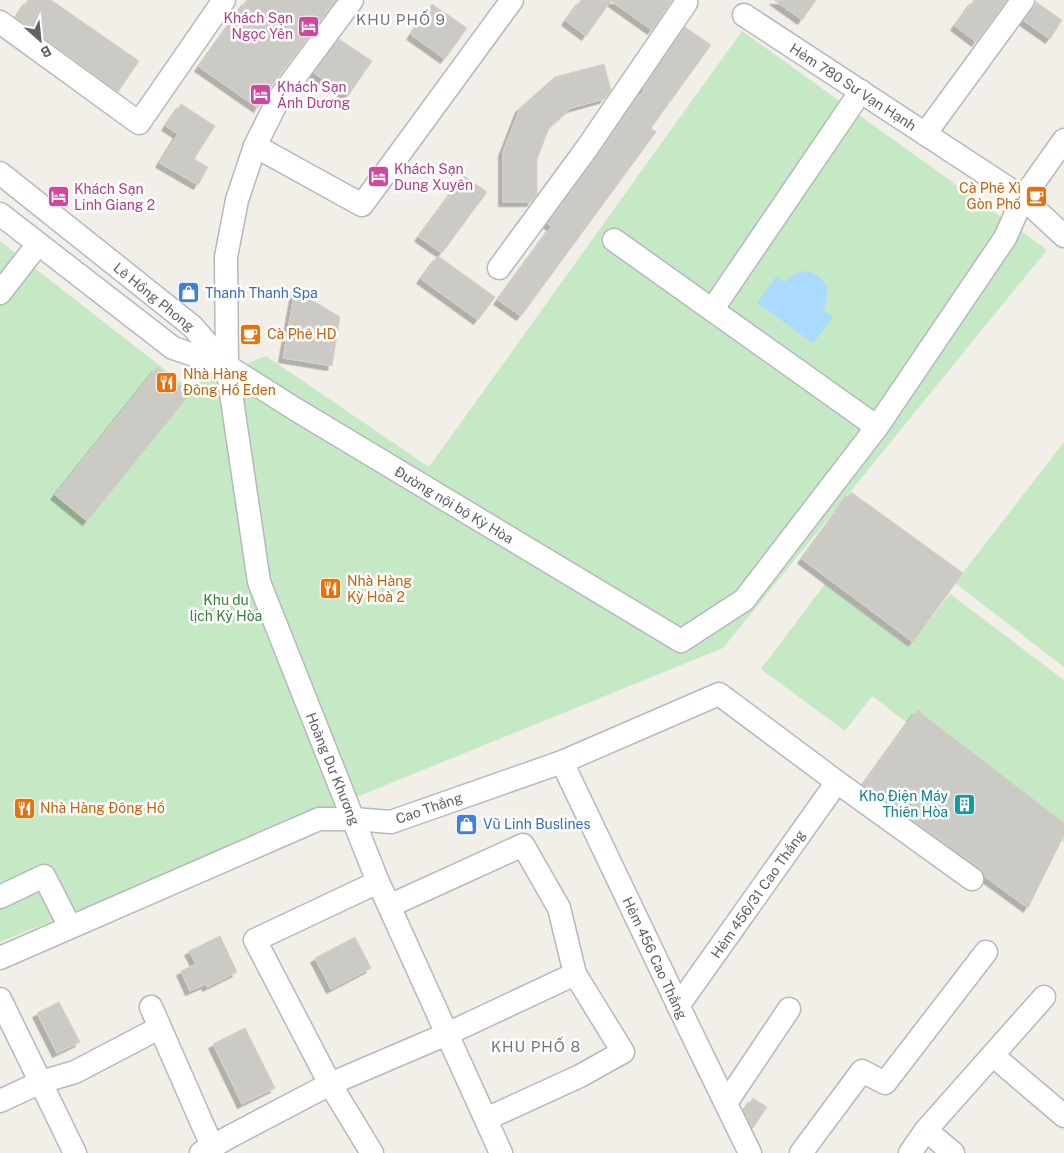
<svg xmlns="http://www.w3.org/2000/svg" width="1064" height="1153" viewBox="0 0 1064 1153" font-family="'Public Sans',sans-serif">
<defs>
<filter id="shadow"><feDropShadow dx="-4.5" dy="4.5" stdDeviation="0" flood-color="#0004"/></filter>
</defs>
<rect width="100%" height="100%" fill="#f1efe8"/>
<g fill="#c5e8c5">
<polygon points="742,31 1047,250 723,648 0,942 0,241 187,387 266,356 429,467"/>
<polygon points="1064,442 1064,667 955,583"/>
<polygon points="825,584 909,647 950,594 1064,680 1064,842 872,696 845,731 761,669"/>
</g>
<path fill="#aadaff" d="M804,271C826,274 833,291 823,310L833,317L813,343L757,303L776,277L785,282C791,276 795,273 804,271Z"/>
<g fill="#cccac5" stroke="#d6d1c6" filter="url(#shadow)">
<polygon points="28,0 51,0 139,61 118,92 16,18"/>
<polygon points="247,0 336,0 267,92 258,108 199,67"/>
<polygon points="581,0 672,0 652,30 611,1 586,36 566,21"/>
<polygon points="774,0 816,0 802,20"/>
<polygon points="974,0 1007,0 976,42 955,26"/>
<polygon points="1036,2 1062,20 1050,39 1024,21 1034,8"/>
<polygon points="432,4 467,28 445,59 411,35"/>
<polygon points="685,27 711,45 651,128 656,132 521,316 498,300 552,226 548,224 645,89 643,89"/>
<polygon points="339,39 372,61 348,96 314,73"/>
<polygon points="604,64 611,90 604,99 571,108 549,128 537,159 537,194 531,202 503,202 503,152 520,108 555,77"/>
<polygon points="181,104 215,126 194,159 208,167 198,185 160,163 178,134 166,126"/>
<polygon points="464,176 487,192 442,253 419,237"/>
<polygon points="438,256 495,297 478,320 421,279"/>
<polygon points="295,290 340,317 332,366 283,358"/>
<polygon points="157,367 190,394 87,521 55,495"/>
<polygon points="851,492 963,573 913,642 802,559"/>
<polygon points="917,710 1064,823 1064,835 1028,908 984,876 980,868 863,785"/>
<polygon points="220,936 237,972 207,987 206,984 190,991 181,971 196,964 189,951"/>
<polygon points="355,937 371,968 331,989 315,958"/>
<polygon points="59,1002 80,1042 57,1053 37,1013"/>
<polygon points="245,1028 275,1088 242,1104 213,1044"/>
<polygon points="753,1098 767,1107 753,1128 744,1111"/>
</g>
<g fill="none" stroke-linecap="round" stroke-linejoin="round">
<defs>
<g id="minor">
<polyline points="352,0 278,100 255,146 237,200 226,257 227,366 259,582 378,882 389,906 501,1153"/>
<polyline points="744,15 1023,198 1064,236"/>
<polyline points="0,22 139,123 224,0"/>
<polyline points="925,134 1023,0"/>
<polyline points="255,146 362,205 512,0"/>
<polyline points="0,173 192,326 227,366"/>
<polyline points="0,214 173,348 227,366 295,409 681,641 744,600 877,427 1005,238 1023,198 1064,140"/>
<polyline points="614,240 877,427"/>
<polyline points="499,268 587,148 686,3 686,0"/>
<polyline points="0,293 38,244"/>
<polyline points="712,310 861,91"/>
<polyline points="562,762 690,1030 750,1153"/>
<polyline points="0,897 44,876 70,927"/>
<polyline points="0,958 319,819 353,819 391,822 562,762 719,694 837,782 972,879"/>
<polyline points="0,999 75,1153"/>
<polyline points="678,1006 837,782"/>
<polyline points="151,1007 212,1146"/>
<polyline points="1003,1064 1064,1116"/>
<polyline points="0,1101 41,1082 75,1072 159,1028"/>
<polyline points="726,1103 789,1009"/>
<polyline points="486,1119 580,1076 623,1052 575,974"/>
<polyline points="926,1130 1044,997"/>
<polyline points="201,1153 231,1136 330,1084 447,1034 575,974 559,908 523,845 389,906"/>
<polyline points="372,1153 330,1084 255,940 378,882"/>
<polyline points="801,1153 862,1071 885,1083 986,952"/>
<polyline points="910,1153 926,1130 953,1153"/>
</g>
</defs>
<use href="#minor" stroke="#b5b8bc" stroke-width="25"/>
<use href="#minor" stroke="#fff" stroke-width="22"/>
</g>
<defs>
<symbol id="hotel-square" viewBox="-11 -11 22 22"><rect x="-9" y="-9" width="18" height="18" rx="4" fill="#d1479c" stroke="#fff"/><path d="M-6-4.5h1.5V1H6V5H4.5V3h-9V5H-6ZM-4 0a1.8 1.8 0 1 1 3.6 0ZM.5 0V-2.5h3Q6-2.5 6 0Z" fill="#fff"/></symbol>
<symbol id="cafe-square" viewBox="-11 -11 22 22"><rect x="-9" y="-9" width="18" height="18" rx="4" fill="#e8710a" stroke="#fff"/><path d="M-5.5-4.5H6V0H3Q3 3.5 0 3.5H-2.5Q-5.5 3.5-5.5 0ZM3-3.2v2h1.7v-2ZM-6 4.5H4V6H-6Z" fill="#fff"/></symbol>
<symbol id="shop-square" viewBox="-11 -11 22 22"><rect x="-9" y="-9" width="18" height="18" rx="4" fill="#3f7fe0" stroke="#fff"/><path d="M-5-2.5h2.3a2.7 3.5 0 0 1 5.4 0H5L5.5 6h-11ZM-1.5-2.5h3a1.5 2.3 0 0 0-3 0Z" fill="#fff"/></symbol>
<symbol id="restaurant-square" viewBox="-11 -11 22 22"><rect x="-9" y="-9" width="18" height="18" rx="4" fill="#e8710a" stroke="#fff"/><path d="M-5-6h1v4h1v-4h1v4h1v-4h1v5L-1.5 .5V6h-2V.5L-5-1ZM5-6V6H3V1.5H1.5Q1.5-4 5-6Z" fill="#fff"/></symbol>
<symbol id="building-square" viewBox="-11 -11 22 22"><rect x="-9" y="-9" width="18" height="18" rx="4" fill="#0f9aa8" stroke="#fff"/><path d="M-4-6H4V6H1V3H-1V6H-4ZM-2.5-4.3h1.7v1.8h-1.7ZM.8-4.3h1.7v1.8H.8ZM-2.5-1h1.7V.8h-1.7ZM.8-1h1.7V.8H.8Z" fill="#fff"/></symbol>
</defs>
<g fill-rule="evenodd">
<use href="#hotel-square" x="296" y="14" width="25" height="25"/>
<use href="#hotel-square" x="248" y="82" width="25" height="25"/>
<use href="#hotel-square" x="366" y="164" width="25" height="25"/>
<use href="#cafe-square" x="1024" y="184" width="25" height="25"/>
<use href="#hotel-square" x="46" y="184" width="25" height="25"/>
<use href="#shop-square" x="176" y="280" width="25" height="25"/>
<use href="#cafe-square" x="238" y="322" width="25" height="25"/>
<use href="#restaurant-square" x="154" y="370" width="25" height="25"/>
<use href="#restaurant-square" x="318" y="576" width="25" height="25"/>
<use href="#building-square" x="952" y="792" width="25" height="25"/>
<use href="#restaurant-square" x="12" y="796" width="25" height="25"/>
<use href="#shop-square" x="454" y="812" width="25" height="25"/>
</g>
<g text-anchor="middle" stroke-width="5" stroke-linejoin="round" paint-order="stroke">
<g font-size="14" fill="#b23c85" stroke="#fff" text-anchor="start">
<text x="293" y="23" text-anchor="end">Khách Sạn<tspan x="293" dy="16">Ngọc Yên</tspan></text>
<text x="277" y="92">Khách Sạn<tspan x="277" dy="16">Ánh Dương</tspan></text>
<text x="394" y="174">Khách Sạn<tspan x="394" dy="16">Dung Xuyên</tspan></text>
<text x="74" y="194">Khách Sạn<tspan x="74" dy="16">Linh Giang 2</tspan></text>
</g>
<g font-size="14" fill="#5f6368" stroke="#fff">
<text transform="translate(853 87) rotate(33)" y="5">Hẻm 780 Sư Vạn Hạnh</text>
<text transform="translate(154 297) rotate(39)" y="5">Lê Hồng Phong</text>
<text transform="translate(454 505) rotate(31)" y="5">Đường nội bộ Kỳ Hòa</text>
<text transform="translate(333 769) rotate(68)" y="5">Hoàng Dư Khương</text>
<text transform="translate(429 808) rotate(-19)" y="5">Cao Thắng</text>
<text transform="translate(758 894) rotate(-55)" y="5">Hẻm 456/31 Cao Thắng</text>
<text transform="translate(655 958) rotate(65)" y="5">Hẻm 456 Cao Thắng</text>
</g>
<g font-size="14" fill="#c56008" stroke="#fff" text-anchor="start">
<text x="1021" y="193" text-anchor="end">Cà Phê Xì<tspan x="1021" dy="16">Gòn Phố</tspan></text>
<text x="267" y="339">Cà Phê HD</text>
<text x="183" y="379">Nhà Hàng<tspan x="183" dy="16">Đông Hồ Eden</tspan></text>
<text x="347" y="586">Nhà Hàng<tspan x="347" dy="16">Kỳ Hoà 2</tspan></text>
<text x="40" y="813">Nhà Hàng Đông Hồ</text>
</g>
<g font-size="14" fill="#366cbe" stroke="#fff" text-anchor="start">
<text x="205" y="298">Thanh Thanh Spa</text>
<text x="483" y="829">Vũ Linh Buslines</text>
</g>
<g font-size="14" fill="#348238" stroke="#fff">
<text x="226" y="605">Khu du<tspan x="226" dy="16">lịch Kỳ Hòa</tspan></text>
</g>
<g font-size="14" fill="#0d838f" stroke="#fff" text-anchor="end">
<text x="948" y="801">Kho Điện Máy<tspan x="948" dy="16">Thiên Hòa</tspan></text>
</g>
<g font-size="15" letter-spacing="1" fill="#70757a" stroke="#fff">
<text x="401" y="25">KHU PHỐ 9</text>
<text x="536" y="1052">KHU PHỐ 8</text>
</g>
</g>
<g transform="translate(40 40) rotate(153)" stroke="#ffffff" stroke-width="4" paint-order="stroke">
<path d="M0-4L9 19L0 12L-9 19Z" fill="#5f6368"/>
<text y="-8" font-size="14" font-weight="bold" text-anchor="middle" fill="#5f6368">B</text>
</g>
</svg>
